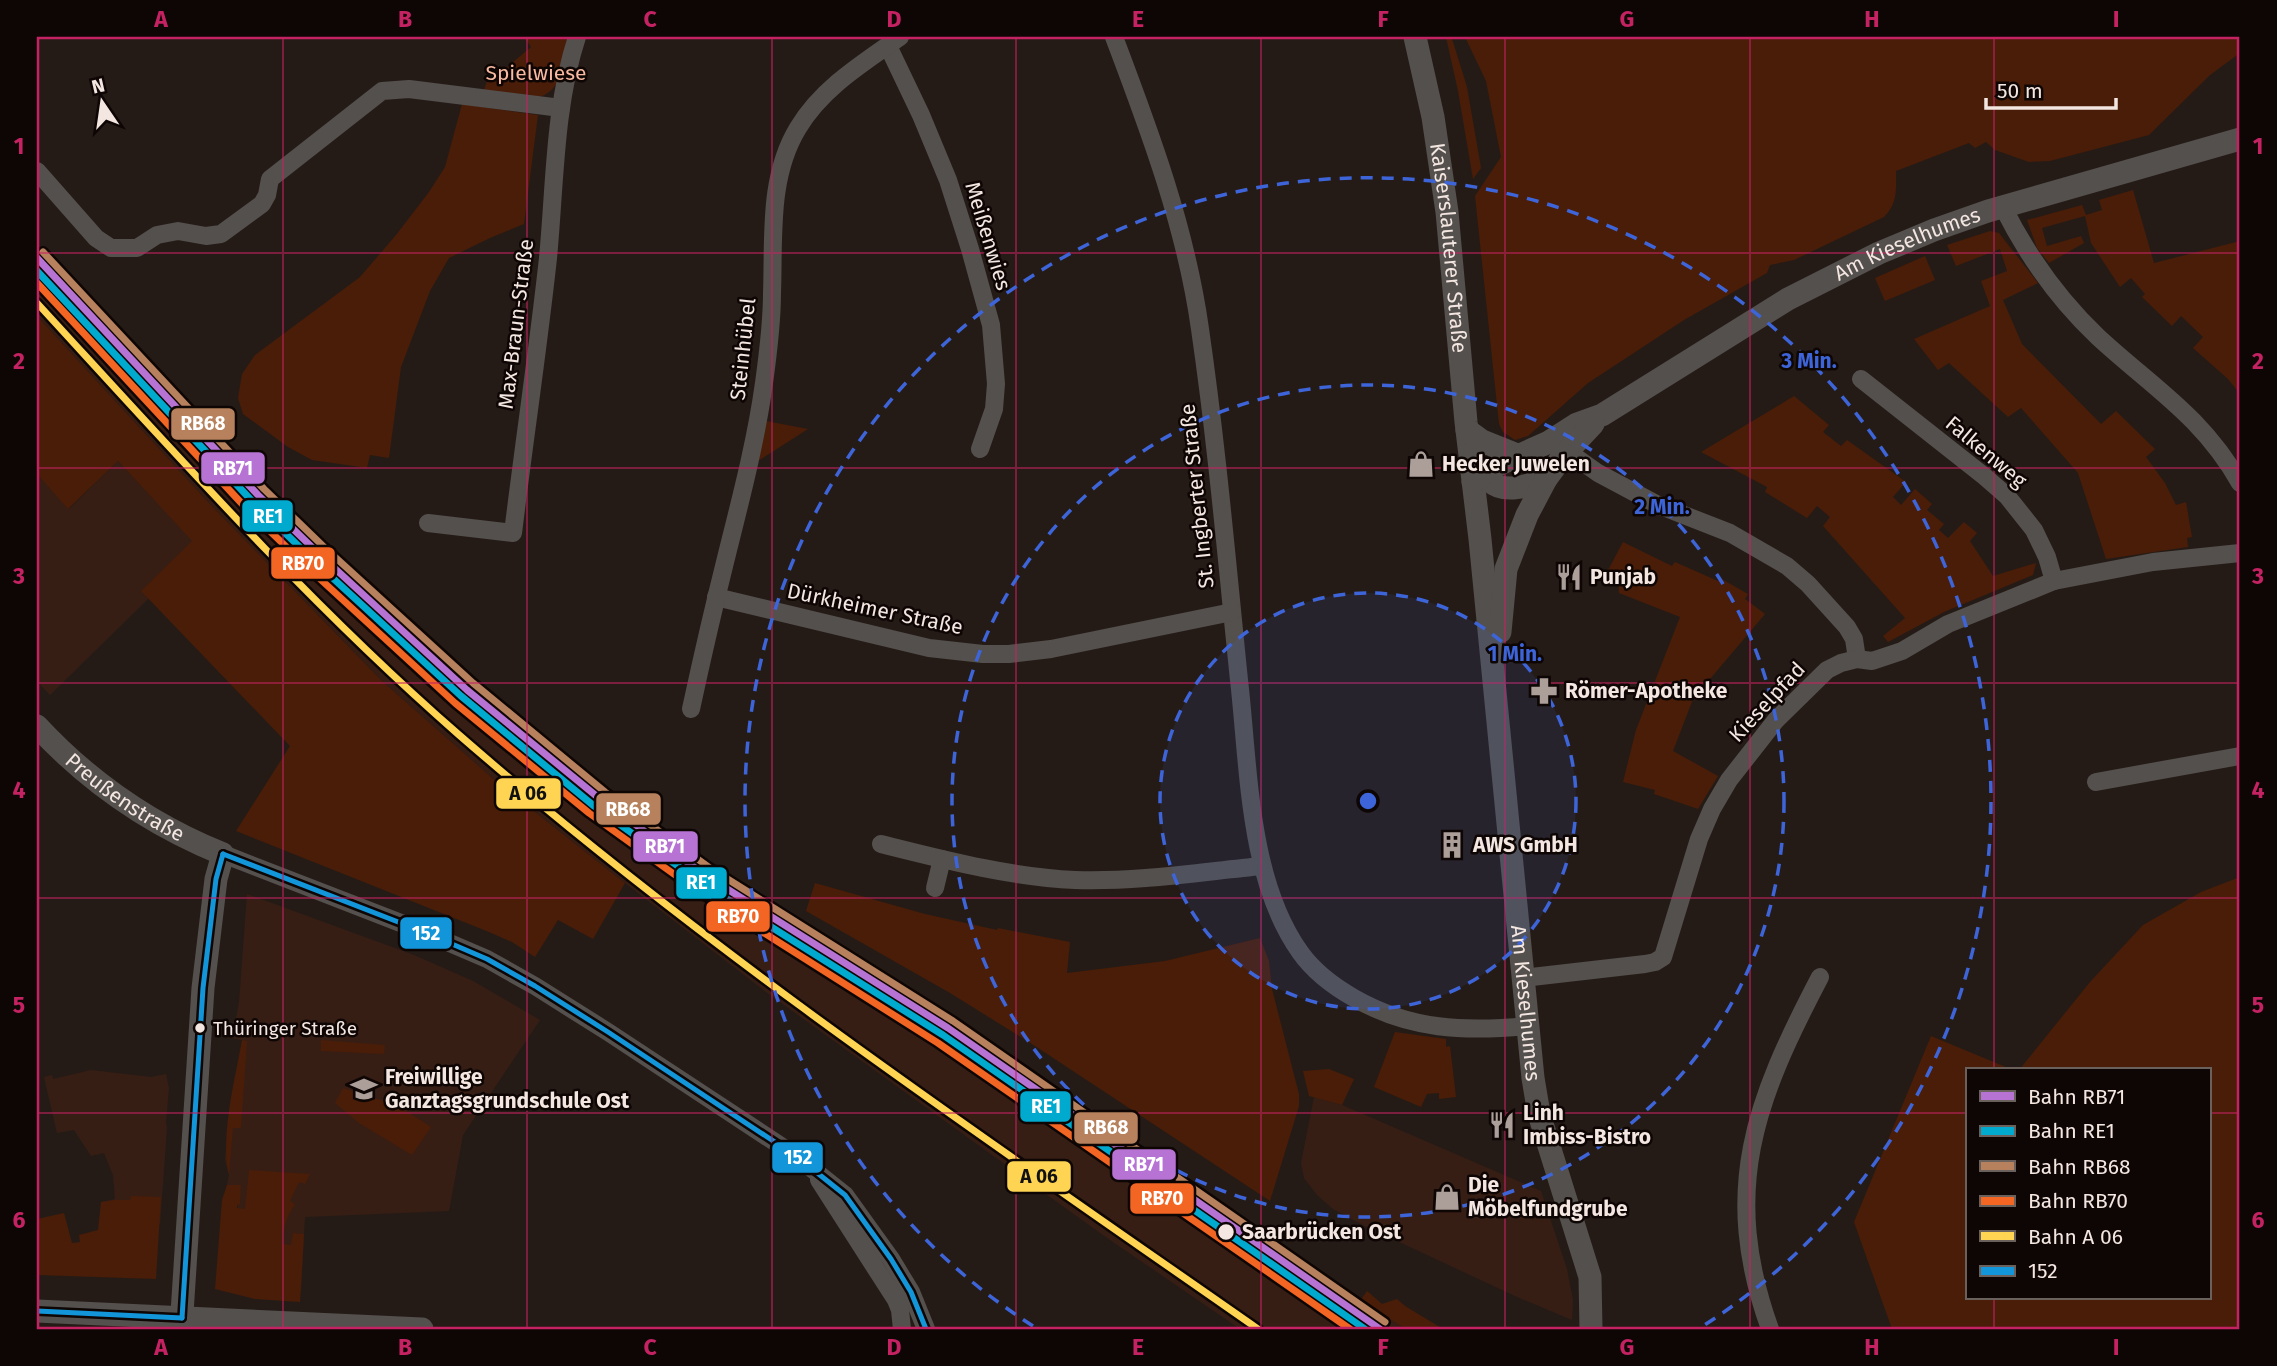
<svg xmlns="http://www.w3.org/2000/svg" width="2277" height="1366" viewBox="0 0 2277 1366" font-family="'Fira Sans',sans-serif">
<rect width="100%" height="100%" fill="#251b16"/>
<g fill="#361e15">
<polygon points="37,244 187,417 373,597 521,729 679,840 741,900 959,1020 1248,1226 1352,1296 1406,1329 1240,1329 1100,1233 766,992 625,883 498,783 381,680 210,504 37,316"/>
<polygon points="118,461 193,541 142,591 149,598 50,695 37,681 37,474 69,509"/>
<polygon points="247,894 414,955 473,981 540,1020 463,1135 449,1211 305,1217 301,1293 234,1281 239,1185 227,1185 229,1175 225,1160 228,1127 242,1040 232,1038 239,1003"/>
<polygon points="91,1070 151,1077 166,1074 169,1088 166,1122 167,1128 160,1224 101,1202 115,1199 113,1175 104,1153 91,1156 74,1130 57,1133 44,1077 52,1075 53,1079"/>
<polygon points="1314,1097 1342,1105 1541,1191 1567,1269 1573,1300 1572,1320 1515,1296 1365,1226 1333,1209 1317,1195 1304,1178 1301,1163"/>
</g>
<g fill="#491d08">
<path d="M524,37H569C564,58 564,90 539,97L484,90L487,81L501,72L531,47Z"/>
<polygon points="1446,37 1451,37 1453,42 1467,87 1481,168 1473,179 1458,91"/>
<path d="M1465,37H2240V53L2210,75L2149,135L2050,161L2029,162L1995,150L1986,142L1975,148L1969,143L1896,171C1896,189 1898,203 1884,217L1794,260L1770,265L1767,273L1684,320L1588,383L1528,436L1515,440L1503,432L1499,424L1475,196L1501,157L1486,81Z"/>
<polygon points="462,104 538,115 524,224 490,238 449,258 430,291 401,367 389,458 370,455 367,468 312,460 288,447 243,414 238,398 242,374 255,355 360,277 396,235 429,192 445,167"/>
<polygon points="2133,190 2154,263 2240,241 2240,394 2228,379 2193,348 2203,337 2181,316 2172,326 2142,297 2145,294 2131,278 2120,287 2091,243 2085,216 2042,228 2047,246 2081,236 2084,243 2049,263 2037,248 2027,220 2082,205 2086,215 2102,210 2099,200"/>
<polygon points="1990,231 1999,233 2038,283 2003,300 2022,344 2101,424 2116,411 2155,449 2146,457 2165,483 2176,505 2186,502 2192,537 2187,538 2188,547 2106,559 2078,473 2021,408 2008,417 1949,363 1938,370 1914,339 1990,306 1981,281 2007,271 2000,249 1956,266 1947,245"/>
<polygon points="1925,256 1935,280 1885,301 1875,278"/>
<polygon points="37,316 210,504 381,680 498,783 625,883 593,939 558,920 535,957 512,942 489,932 236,831 290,746 141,591 192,541 118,461 68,509 37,474"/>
<polygon points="1794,396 1829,425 1823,432 1841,446 1847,440 1906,482 1893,497 1901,505 1915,489 1932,504 1927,510 1944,524 1939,530 1948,538 1964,522 1977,533 1970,541 1993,576 2036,563 2033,575 1944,612 1888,642 1883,636 1905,618 1823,526 1830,517 1817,506 1807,518 1765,492 1767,487 1701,452"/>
<polygon points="766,421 808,429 758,461"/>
<polygon points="1623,542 1672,566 1675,562 1718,581 1720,578 1748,594 1745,599 1765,614 1693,699 1673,751 1718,776 1698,809 1654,794 1655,790 1623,782 1636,730 1680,617 1619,593 1618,579 1606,574"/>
<polygon points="2240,877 2240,1329 1892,1329 1854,1222 1931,1036 2013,1070 1967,1070 1967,1298 2209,1298 2209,1070 2019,1070 2090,982 2143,925 2201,892"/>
<polygon points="815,883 925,914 997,930 998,928 1070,942 1067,973 1165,961 1260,938 1269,961 1272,989 1299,1094 1299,1106 1270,1201 1032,1044 950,993 806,911"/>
<polygon points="1395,1032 1446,1039 1446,1047 1450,1046 1456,1097 1439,1099 1439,1093 1427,1094 1421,1107 1374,1087"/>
<path d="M242,1040L247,1041L241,1128H233L229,1175C220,1137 235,1079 242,1040Z"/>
<polygon points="321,1040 385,1045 384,1054 321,1051"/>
<polygon points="1329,1069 1354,1079 1342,1105 1309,1096 1303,1071"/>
<polygon points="343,1088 397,1105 431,1127 412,1155 359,1123 335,1103"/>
<path d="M249,1170L310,1174L305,1184L299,1182L290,1201L295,1204C286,1218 283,1227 283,1244L291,1245L293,1233L304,1234L300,1302L255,1299L215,1289L222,1200L227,1185H241L240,1204H238L237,1208L245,1209Z"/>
<polygon points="131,1196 161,1197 156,1279 37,1275 37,1219 64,1213 72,1243 80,1242 79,1235 98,1230 101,1202 115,1200 130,1200"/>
<polygon points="1367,1291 1382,1304 1397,1299 1405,1306 1443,1329 1406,1329 1360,1301"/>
</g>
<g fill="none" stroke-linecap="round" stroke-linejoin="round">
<g stroke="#54504d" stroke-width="18">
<path d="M1114,37C1150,132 1186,228 1200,329C1217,446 1227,563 1239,680C1249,767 1248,879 1300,952C1314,972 1333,986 1354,998C1410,1030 1465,1032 1528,1026"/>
<polyline points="888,46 921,115 948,180 970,249 991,325 996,384 994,409 980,449"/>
<polyline points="37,171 96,238 111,248 137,248 157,235 178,231 206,236 221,234 262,204 267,195 270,179 382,91 409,89 561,108"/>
<path d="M2003,207C2027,255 2059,300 2098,337C2152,387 2202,416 2240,483"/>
<polyline points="1861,379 1984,476 2007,496 2034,530 2047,557 2054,581"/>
<polyline points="1567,451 1598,473 1656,504 1730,533 1787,566 1808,584 1847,627 1854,639 1857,659"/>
<path d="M428,523L513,533C524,442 538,350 548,258C555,185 554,107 577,37"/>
<polyline points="716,597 929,648 983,654 1009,654 1051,649 1232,612"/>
<path d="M691,709C702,658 714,606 727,554C741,498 756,441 764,383C768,354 772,323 772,293C774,238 768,177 798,128C822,88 863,63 900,37"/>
<polyline points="2096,782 2240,756"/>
<path d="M881,844C945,860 1010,877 1075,880C1138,882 1200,872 1262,866"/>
<polyline points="223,854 424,932 487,959 535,986 608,1032 796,1156 845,1195 891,1259 911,1292 926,1329"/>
<polyline points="935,888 942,859"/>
<polyline points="1523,978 1645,964 1655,962 1663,957 1699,839 1712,809 1729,780 1776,720 1827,670 1841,663 1857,659 1872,661 1902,651 1948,624 2054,581 2153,562 2240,553"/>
<polyline points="819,1180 896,1300 900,1310 902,1329"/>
<path d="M1770,1329C1720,1190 1755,1101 1820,977"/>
</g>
<g stroke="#54504d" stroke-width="23">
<path id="s1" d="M1415,37L1433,117L1447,212L1466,422L1480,539L1533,1078L1539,1114L1590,1277L1591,1329"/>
<polyline points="1467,430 1482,441 1517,455"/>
<path d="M1475,464C1480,470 1485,476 1490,481C1505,495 1530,485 1546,479"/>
<path id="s2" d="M1473,482L1491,468L1549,442L1577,424L1602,415L1788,299L1879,253L1934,230L1988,211L2240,139"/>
<polyline points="1500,632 1506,569 1527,515 1546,479 1563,456 1593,424"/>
<path id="s3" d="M37,726C89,782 151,825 223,854L216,879L203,988L181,1329"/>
<polyline points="37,1311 422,1329"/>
</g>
<defs>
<g id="bus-1">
<polyline points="223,854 424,932 487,959 535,986 608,1032 796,1156 845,1195 891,1259 911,1292 926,1329"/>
<polyline points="37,1311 182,1318"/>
<polyline points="182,1318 203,988 216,879 223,854"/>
</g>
</defs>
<use href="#bus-1" stroke="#0e0604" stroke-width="10"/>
<use href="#bus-1" stroke="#1396d9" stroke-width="5"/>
<defs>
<polyline id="rail-1" points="37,258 258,495 318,553 467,690 600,799 705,875 948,1028 1380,1329"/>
<polyline id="rail-2" points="37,271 252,501 312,559 461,696 594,806 700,882 943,1035 1365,1329"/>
<polyline id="rail-3" points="43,252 264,489 324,547 473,683 605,792 710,868 953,1021 1385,1322"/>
<polyline id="rail-4" points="37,283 245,507 306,566 455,703 589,813 696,890 938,1043 1350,1329"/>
<path id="rail-5" d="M37,303C173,451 307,602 458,734C709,953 986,1139 1258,1329"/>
</defs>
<use href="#rail-1" stroke="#0e0604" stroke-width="12"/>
<use href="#rail-2" stroke="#0e0604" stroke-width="12"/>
<use href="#rail-3" stroke="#0e0604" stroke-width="12"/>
<use href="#rail-4" stroke="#0e0604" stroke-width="12"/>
<use href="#rail-5" stroke="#0e0604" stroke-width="12"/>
<use href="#rail-1" stroke="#b673d3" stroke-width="7"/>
<use href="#rail-2" stroke="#00a9ce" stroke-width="7"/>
<use href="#rail-3" stroke="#b6815c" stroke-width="7"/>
<use href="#rail-4" stroke="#f26522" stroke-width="7"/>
<use href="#rail-5" stroke="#fed452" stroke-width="7"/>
</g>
<path fill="none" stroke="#c42262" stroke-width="2" stroke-opacity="0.55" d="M283,37V1329M527,37V1329M772,37V1329M1016,37V1329M1261,37V1329M1505,37V1329M1750,37V1329M1994,37V1070M37,253H2240M37,468H2240M37,683H2240M37,898H2240M37,1113H1967M2209,1113H2240M1994,1298V1329"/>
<circle cx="1368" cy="801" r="208" fill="#3d65d9" fill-opacity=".12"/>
<g fill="none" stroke="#3d65d9" stroke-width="3.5" stroke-dasharray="12 9">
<circle cx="1368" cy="801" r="208"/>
<circle cx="1368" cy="801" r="416"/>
<path d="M1033 1326A623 623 0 1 1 1703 1326"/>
</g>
<defs>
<symbol id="shop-bare" viewBox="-9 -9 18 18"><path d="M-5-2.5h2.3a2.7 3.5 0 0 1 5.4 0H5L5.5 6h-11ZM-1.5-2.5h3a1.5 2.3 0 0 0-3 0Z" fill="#ac9f9a" stroke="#0e0604" stroke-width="2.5" paint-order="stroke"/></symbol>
<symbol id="restaurant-bare" viewBox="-9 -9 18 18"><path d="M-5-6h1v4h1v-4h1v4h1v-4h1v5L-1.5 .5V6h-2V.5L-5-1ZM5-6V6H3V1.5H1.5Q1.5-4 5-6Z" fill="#ac9f9a" stroke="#0e0604" stroke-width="2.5" paint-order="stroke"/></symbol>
<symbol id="pharmacy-bare" viewBox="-9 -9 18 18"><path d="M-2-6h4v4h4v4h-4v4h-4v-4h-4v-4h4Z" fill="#ac9f9a" stroke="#0e0604" stroke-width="2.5" paint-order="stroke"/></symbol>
<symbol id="building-bare" viewBox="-9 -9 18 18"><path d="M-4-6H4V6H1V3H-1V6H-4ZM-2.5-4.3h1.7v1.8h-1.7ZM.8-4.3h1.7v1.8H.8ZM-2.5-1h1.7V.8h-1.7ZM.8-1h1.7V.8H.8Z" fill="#ac9f9a" stroke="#0e0604" stroke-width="2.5" paint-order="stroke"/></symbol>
<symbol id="school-bare" viewBox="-9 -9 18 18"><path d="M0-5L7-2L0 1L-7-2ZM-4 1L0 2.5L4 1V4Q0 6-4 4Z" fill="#ac9f9a" stroke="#0e0604" stroke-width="2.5" paint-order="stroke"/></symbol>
</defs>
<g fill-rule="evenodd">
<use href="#shop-bare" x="1402" y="445" width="38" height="38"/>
<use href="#restaurant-bare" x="1550" y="558" width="38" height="38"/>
<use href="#pharmacy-bare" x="1525" y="672" width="38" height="38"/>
<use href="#building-bare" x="1433" y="826" width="38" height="38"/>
<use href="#school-bare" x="345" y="1070" width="38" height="38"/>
<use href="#restaurant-bare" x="1483" y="1106" width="38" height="38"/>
<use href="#shop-bare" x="1428" y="1178" width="38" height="38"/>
</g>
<g fill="#f4e6e1" stroke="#0e0604" stroke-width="2.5">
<circle cx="200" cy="1028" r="6"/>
<circle cx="1226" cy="1232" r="9"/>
</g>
<g text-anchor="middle" stroke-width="5" stroke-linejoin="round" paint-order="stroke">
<g font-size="19" fill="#f4e6e1" stroke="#0e0604" text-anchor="start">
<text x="213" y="1035">Thüringer Straße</text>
</g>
<g font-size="21" fill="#fabaa1" stroke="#0e0604">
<text x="536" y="80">Spielwiese</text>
</g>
<g font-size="21" fill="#f4e6e1" stroke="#0e0604">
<text transform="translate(988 236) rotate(73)" y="7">Meißenwies</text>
<text dy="7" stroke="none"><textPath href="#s2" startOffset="497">Am Kieselhumes</textPath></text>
<text dy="7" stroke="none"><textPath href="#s1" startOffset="214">Kaiserslauterer Straße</textPath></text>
<text transform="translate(516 324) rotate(-83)" y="7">Max-Braun-Straße</text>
<text transform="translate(743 349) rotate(-84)" y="7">Steinhübel</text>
<text transform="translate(1986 452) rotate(40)" y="7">Falkenweg</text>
<text transform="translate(1197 496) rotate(-96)" y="7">St. Ingberter Straße</text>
<text transform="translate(875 609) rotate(12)" y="7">Dürkheimer Straße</text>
<text transform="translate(1767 702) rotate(-47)" y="7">Kieselpfad</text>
<text dy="7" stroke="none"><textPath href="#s3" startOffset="114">Preußenstraße</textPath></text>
<text dy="7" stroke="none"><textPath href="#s1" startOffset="973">Am Kieselhumes</textPath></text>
</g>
<g font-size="21" font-weight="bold" fill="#f4e6e1" stroke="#0e0604" text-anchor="start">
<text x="1442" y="471">Hecker Juwelen</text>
<text x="1590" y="584">Punjab</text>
<text x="1565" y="698">Römer-Apotheke</text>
<text x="1473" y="852">AWS GmbH</text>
<text x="385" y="1084">Freiwillige<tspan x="385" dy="24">Ganztagsgrundschule Ost</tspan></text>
<text x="1523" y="1120">Linh<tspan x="1523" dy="24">Imbiss-Bistro</tspan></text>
<text x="1468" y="1192">Die<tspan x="1468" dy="24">Möbelfundgrube</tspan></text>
</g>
<g font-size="21" font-weight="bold" fill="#f4e6e1" stroke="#0e0604" text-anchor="start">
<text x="1242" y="1239">Saarbrücken Ost</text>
</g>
</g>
<circle cx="1368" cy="801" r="10" fill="#3d65d9" stroke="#0e0604" stroke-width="3.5"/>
<g font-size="21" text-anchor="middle" font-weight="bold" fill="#3d65d9" stroke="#0e0604" stroke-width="5" stroke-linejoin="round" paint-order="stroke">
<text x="1809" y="368">3 Min.</text>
<text x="1662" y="514">2 Min.</text>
<text x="1515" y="661">1 Min.</text>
</g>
<g stroke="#0e0604" stroke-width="2.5">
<rect x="170" y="407" width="66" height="34" rx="7" fill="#b6815c"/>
<rect x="200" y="451" width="66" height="34" rx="7" fill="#b673d3"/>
<rect x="241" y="499" width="53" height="34" rx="7" fill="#00a9ce"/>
<rect x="270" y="546" width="66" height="34" rx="7" fill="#f26522"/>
<rect x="495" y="777" width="67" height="33" rx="7" fill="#fed452"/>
<rect x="595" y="792" width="67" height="34" rx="7" fill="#b6815c"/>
<rect x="632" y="830" width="67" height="33" rx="7" fill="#b673d3"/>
<rect x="675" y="866" width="53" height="34" rx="7" fill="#00a9ce"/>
<rect x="705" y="900" width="66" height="33" rx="7" fill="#f26522"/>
<rect x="399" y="916" width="54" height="34" rx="7" fill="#1396d9"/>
<rect x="1019" y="1090" width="53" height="33" rx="7" fill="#00a9ce"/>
<rect x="1073" y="1111" width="66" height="34" rx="7" fill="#b6815c"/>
<rect x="771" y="1141" width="53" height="33" rx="7" fill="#1396d9"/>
<rect x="1111" y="1148" width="66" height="33" rx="7" fill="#b673d3"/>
<rect x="1006" y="1160" width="66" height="33" rx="7" fill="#fed452"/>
<rect x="1129" y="1182" width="66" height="33" rx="7" fill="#f26522"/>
</g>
<g font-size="19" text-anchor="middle" font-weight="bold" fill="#fff">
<text x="203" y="430">RB68</text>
<text x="233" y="475">RB71</text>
<text x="268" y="523">RE1</text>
<text x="303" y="570">RB70</text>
<text x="628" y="816">RB68</text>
<text x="665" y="853">RB71</text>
<text x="701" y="889">RE1</text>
<text x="738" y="923">RB70</text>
<text x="426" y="940">152</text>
<text x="1046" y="1113">RE1</text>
<text x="1106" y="1134">RB68</text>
<text x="798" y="1164">152</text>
<text x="1144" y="1171">RB71</text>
<text x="1162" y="1205">RB70</text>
</g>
<g font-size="19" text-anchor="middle" font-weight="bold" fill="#111">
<text x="528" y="800">A 06</text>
<text x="1039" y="1183">A 06</text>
</g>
<rect width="2277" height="1366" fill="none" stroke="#0e0604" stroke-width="77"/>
<rect x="1966" y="1068" width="245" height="231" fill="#0e0604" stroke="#6a605c" stroke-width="2"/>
<rect x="1980" y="1091" width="35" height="10" fill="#b673d3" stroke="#6a605c" stroke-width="2"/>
<text x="2028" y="1104" font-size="21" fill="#f4e6e1">Bahn RB71</text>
<rect x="1980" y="1126" width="35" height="10" fill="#00a9ce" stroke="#6a605c" stroke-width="2"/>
<text x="2028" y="1138" font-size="21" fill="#f4e6e1">Bahn RE1</text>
<rect x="1980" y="1161" width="35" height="10" fill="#b6815c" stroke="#6a605c" stroke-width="2"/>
<text x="2028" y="1174" font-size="21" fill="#f4e6e1">Bahn RB68</text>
<rect x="1980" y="1196" width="35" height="10" fill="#f26522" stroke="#6a605c" stroke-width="2"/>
<text x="2028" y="1208" font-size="21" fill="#f4e6e1">Bahn RB70</text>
<rect x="1980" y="1231" width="35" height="10" fill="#fed452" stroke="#6a605c" stroke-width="2"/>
<text x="2028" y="1244" font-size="21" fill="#f4e6e1">Bahn A 06</text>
<rect x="1980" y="1266" width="35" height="10" fill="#1396d9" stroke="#6a605c" stroke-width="2"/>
<text x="2028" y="1278" font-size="21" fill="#f4e6e1">152</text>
<g transform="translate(102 102) rotate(347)" stroke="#0e0604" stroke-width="5" paint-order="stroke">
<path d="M0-5L12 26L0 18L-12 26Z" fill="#f4e6e1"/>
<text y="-10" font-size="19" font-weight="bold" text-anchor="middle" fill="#f4e6e1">N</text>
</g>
<path d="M1986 98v10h130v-10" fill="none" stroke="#f4e6e1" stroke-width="3.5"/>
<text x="1997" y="98" font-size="21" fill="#f4e6e1" stroke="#0e0604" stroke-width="5" paint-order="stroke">50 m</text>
<rect x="38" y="38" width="2200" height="1290" fill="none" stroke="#c42262" stroke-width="2.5"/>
<g font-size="23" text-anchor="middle" font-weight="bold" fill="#c42262">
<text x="161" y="27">A</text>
<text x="405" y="27">B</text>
<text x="650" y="27">C</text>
<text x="894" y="27">D</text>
<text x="1138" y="27">E</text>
<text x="1383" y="27">F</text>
<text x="1627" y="27">G</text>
<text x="1872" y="27">H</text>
<text x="2116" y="27">I</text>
<text x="19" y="154">1</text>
<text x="2258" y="154">1</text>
<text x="19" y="369">2</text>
<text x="2258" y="369">2</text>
<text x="19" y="584">3</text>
<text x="2258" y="584">3</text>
<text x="19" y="798">4</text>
<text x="2258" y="798">4</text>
<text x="19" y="1013">5</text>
<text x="2258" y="1013">5</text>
<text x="19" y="1228">6</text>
<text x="2258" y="1228">6</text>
<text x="161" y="1355">A</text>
<text x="405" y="1355">B</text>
<text x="650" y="1355">C</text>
<text x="894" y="1355">D</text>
<text x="1138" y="1355">E</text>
<text x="1383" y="1355">F</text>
<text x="1627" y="1355">G</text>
<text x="1872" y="1355">H</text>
<text x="2116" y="1355">I</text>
</g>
</svg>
